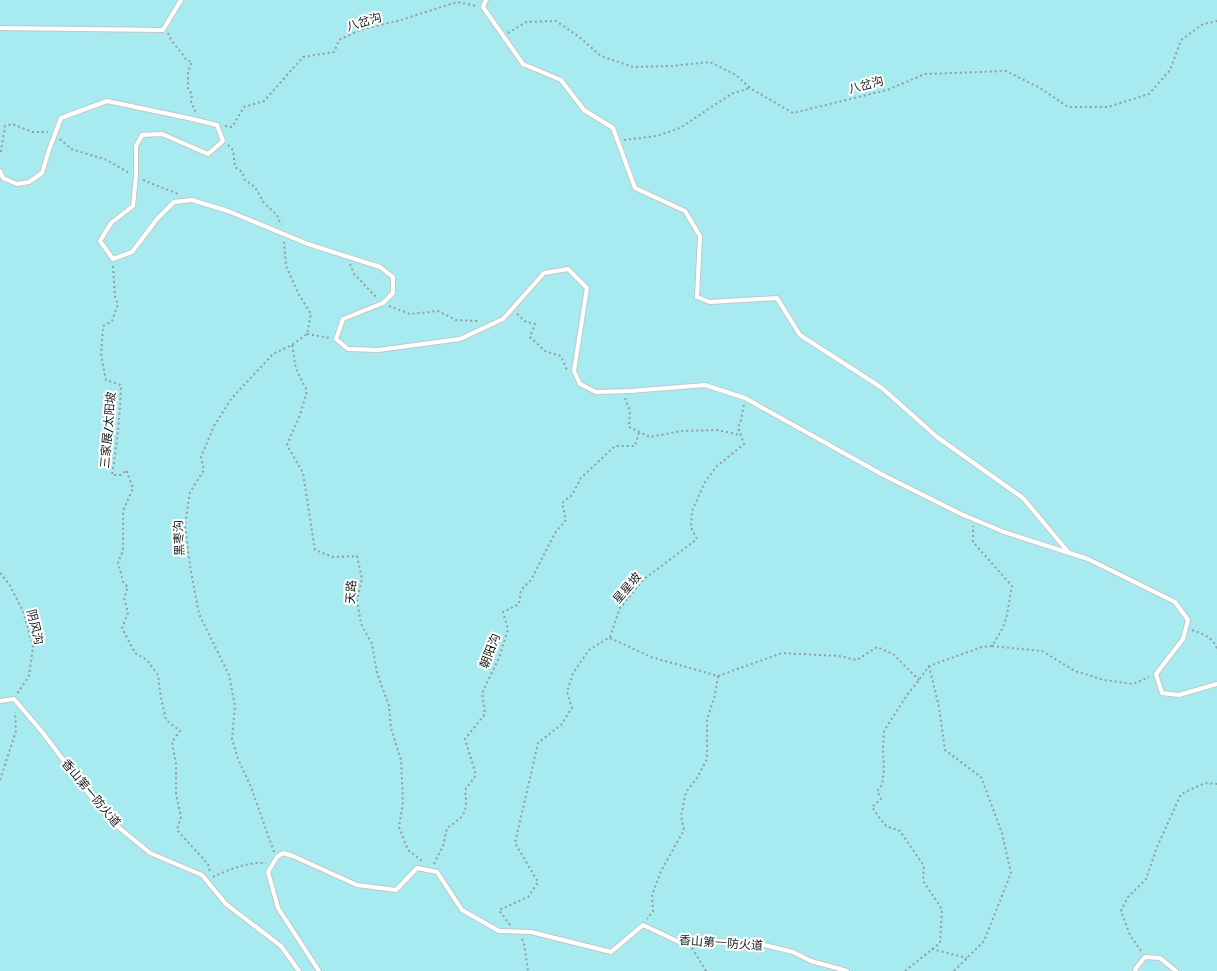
<svg xmlns="http://www.w3.org/2000/svg" width="1217" height="971" viewBox="0 0 1217 971" font-family="Signika,'Noto Sans SC',sans-serif">
<rect width="100%" height="100%" fill="#e9f1f2"/>
<rect fill="#a7ebf0" x="0" y="0" width="1217" height="971"/>
<g fill="none" stroke-linecap="round" stroke-linejoin="round">
<defs>
<g id="service">
<polyline points="486,0 483,7 523,64 561,80 584,110 613,128 635,188 685,211 700,236 697,297 710,302 777,298 800,335 882,388 937,437 1023,498 1069,553"/>
<polyline points="0,28 163,30 181,0"/>
<polyline points="0,171 3,178 17,184 29,182 42,173 49,150 61,118 107,101 188,118 217,125 223,141 208,154 162,134 142,135 136,146 136,177 133,206 111,223 100,241 113,259 132,252 157,219 174,202 192,200 228,211 308,244 380,267 393,277 393,293 383,303 343,319 336,339 348,349 378,350 460,339 503,319 544,273 568,269 587,288 574,371 580,384 596,392 630,391 705,385 745,398 885,476 961,514 1004,532 1088,559 1175,602 1188,620 1183,639 1156,674 1162,693 1179,695 1217,684"/>
<polyline points="0,701 14,699 43,733 84,788 111,821 150,853 202,875 226,904 281,946 299,971"/>
<polyline points="319,971 278,908 268,872 277,857 283,853 293,856 357,885 396,890 417,868 437,872 462,910 499,931 531,932 611,952 643,925 679,942 720,941 760,944 793,952 811,961 847,971"/>
<polyline points="1135,971 1136,968 1145,957 1160,958 1176,971"/>
</g>
</defs>
<use href="#service" stroke="#c0c8c8" stroke-width="6"/>
<g stroke="#969c9d" stroke-width="2" stroke-dasharray="2 3" stroke-linecap="butt">
<path d="M168,33C172,44 181,50 186,60L192,62L188,71V89L192,94L191,103L196,112"/>
<polyline points="508,33 526,22 556,21 578,36 601,56 633,67 672,66 710,62 736,75 750,88 793,113 887,90 925,74 1006,71 1040,88 1068,107 1108,107 1149,94 1170,70 1181,40 1203,24 1217,21"/>
<polyline points="225,126 232,127 244,107 264,101 303,57 334,52 339,40 360,30 401,20 457,2 477,6"/>
<polyline points="60,139 71,149 107,160 129,173"/>
<polyline points="624,140 656,136 680,128 731,94 750,88"/>
<polyline points="228,145 233,150 235,167 242,172 245,180 255,187 264,203 277,215 281,225"/>
<polyline points="0,151 1,151 5,126 12,124 33,132 48,132"/>
<polyline points="143,180 178,194"/>
<polyline points="350,264 354,274 377,298"/>
<path d="M113,266L115,297L118,304L112,321L103,326L101,355L106,380L121,385C120,416 117,445 112,475H121L126,470L133,488L123,511V551L118,562L123,582L128,587L124,598L128,613L122,628L135,653L147,660L158,675L161,698L166,720L180,731L172,742L176,764V794L181,817L177,830L208,864L210,872"/>
<polyline points="389,306 410,314 438,311 456,320 477,321 480,322"/>
<polyline points="517,314 526,322 535,324 530,337 545,351 561,356 567,370"/>
<polyline points="307,334 330,338"/>
<polyline points="292,345 296,369 307,391 300,415 287,445 303,473 315,550 333,557 357,556 362,579 357,600 361,624 372,644 377,673 389,706 391,728 401,760 403,802 399,827 408,850 422,861"/>
<polyline points="625,398 630,411 629,427 650,437 681,431 717,430 741,435"/>
<polyline points="0,573 9,584 23,611 33,647 29,676 17,694"/>
<path d="M1192,630C1203,634 1213,637 1217,649"/>
<polyline points="610,638 651,657 718,676 715,695 707,720 707,759 697,778 686,792 681,816 684,830 661,871 652,895 653,911 647,919"/>
<polyline points="992,646 1042,651 1075,671 1104,680 1133,684 1149,677"/>
<polyline points="929,666 939,707 945,750 981,777 1002,833 1011,873 984,941 954,971"/>
<polyline points="718,676 782,653 839,656 857,660 877,647 893,654 919,680"/>
<polyline points="0,780 16,731 15,712"/>
<polyline points="274,852 251,787 238,759 232,739 235,706 229,675 199,614 190,566 185,525 190,492 204,470 201,457 214,426 231,399 273,354 292,345 307,334 311,314 298,293 286,266 284,242"/>
<path d="M434,864L443,846L447,828C465,816 468,812 465,790L476,775L465,739L485,714L482,693L499,658L508,629L503,612L519,604L521,590L531,580L555,533L566,520L562,503L572,495L581,478L615,446H635L639,432"/>
<path d="M213,877C230,869 247,862 266,863"/>
<polyline points="510,925 499,910 528,897 538,882 515,843 538,743 561,725 572,708 567,692 573,673 589,650 610,637 620,608 643,580 697,539 691,528 692,511 705,482 717,466 744,444 738,427 741,420 744,404"/>
<polyline points="522,939 524,943 528,971"/>
<polyline points="692,948 706,971"/>
<polyline points="932,949 967,958"/>
<polyline points="1141,951 1130,935 1121,911 1128,897 1146,879 1157,847 1181,794 1205,783 1217,784"/>
<path d="M905,971L940,943L942,909L923,881L924,866L900,831L886,826L878,816L872,807L881,799L877,791L882,785L884,769L883,749L884,731L907,695L919,680L929,666L982,647L992,646C998,636 1005,626 1007,614C1009,605 1010,595 1012,586L973,542V526"/>
</g>
<use href="#service" stroke="#fff" stroke-width="4"/>
</g>
<g text-anchor="middle" stroke-width="4" stroke-linejoin="round" paint-order="stroke">
<g font-size="12" fill="#171a1a" stroke="#fff">
<text transform="translate(364 22) rotate(-17)" y="4">八岔沟</text>
<text transform="translate(866 85) rotate(-15)" y="4">八岔沟</text>
<text transform="translate(108 430) rotate(-85)" y="4">三家展/太阳坡</text>
<text transform="translate(179 538) rotate(-93)" y="4">黑枣沟</text>
<text transform="translate(627 588) rotate(-50)" y="4">星星坡</text>
<text transform="translate(351 592) rotate(-86)" y="4">天路</text>
<text transform="translate(35 627) rotate(76)" y="4">阴风沟</text>
<text transform="translate(490 651) rotate(-69)" y="4">朝阳沟</text>
<text transform="translate(91 793) rotate(50)" y="4">香山第一防火道</text>
<text transform="translate(721 943) rotate(4)" y="4">香山第一防火道</text>
</g>
</g>
</svg>
